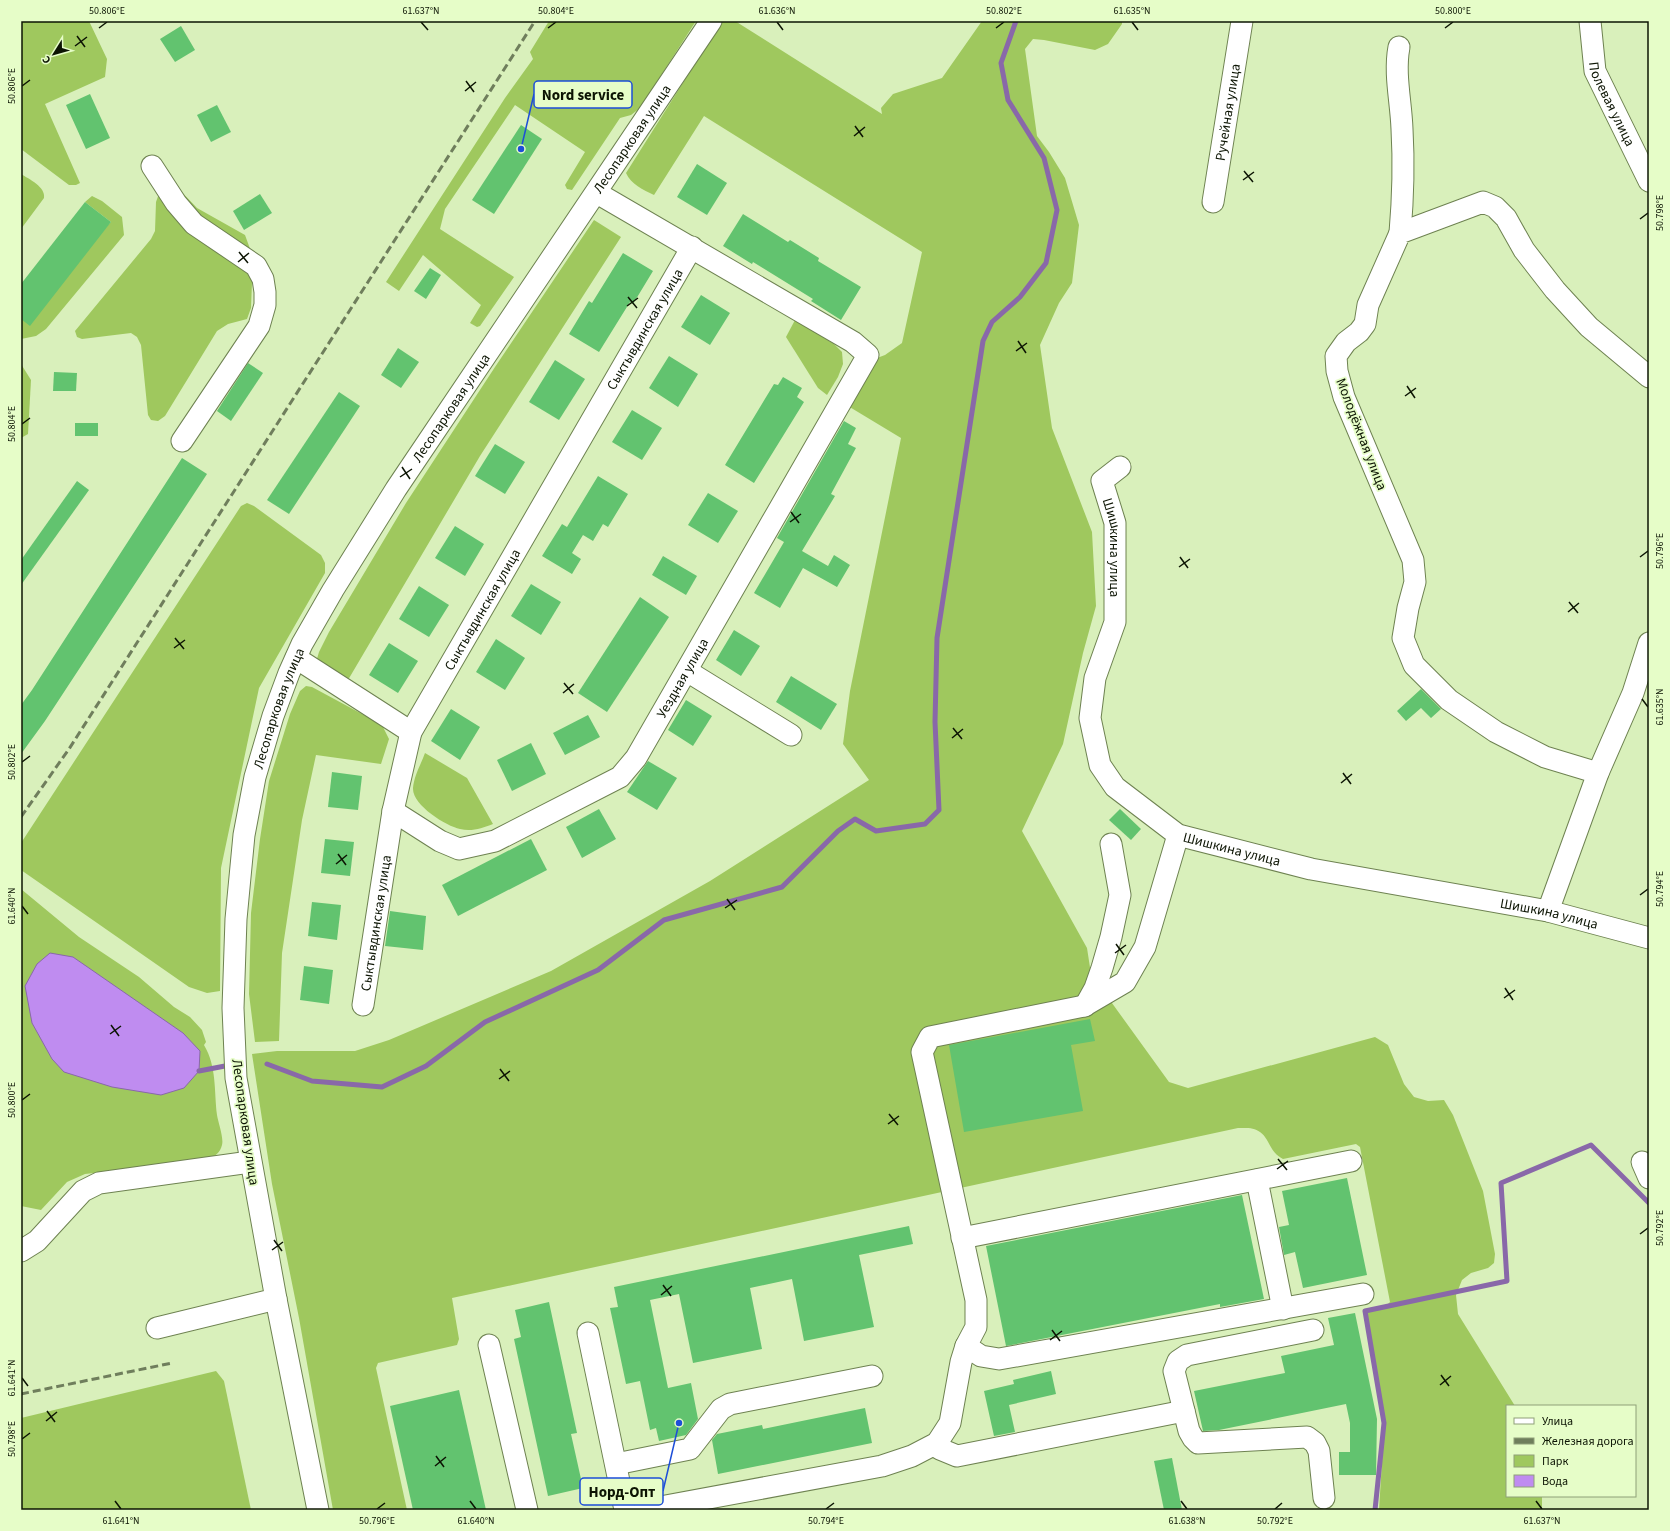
<svg xmlns="http://www.w3.org/2000/svg" width="1670" height="1531" viewBox="0 0 1670 1531" font-family="'Source Sans 3',sans-serif">
<rect width="100%" height="100%" fill="#d9f0bb"/>
<g fill="#9fc85e">
<polygon points="21,21 89,21 107,59 105,77 45,104 80,183 76,185 69,185 21,149"/>
<polygon points="549,21 696,21 640,108 631,115 620,118 572,190 567,189 565,185 585,152 515,105 445,209 440,229 514,277 480,326 477,327 470,323 481,305 423,255 399,291 386,282 505,98 533,59 530,52"/>
<path d="M722,21H735L882,114L881,108L893,94L942,78L982,21H1122V24L1108,44L1095,50L1044,40L1033,39L1025,49L1037,136L1049,152L1065,178L1079,225L1072,283L1059,303L1040,345L1052,428L1092,532L1096,606L1083,653L1063,744L1022,831L1087,948L1091,974L1169,1082L1188,1088L1375,1037L1388,1045L1404,1084L1414,1097L1428,1101L1444,1100L1453,1115L1483,1191L1495,1254L1494,1263L1488,1268L1471,1273L1462,1280L1456,1295L1458,1314L1515,1406H1507V1496H1542V1510H1379L1384,1429L1364,1316L1367,1309L1387,1305L1390,1302L1360,1147L1356,1144L1283,1159C1269,1152 1270,1139 1260,1132C1254,1127 1245,1128 1238,1128L452,1298L459,1339L457,1345L378,1363L376,1368L407,1510H333L299,1318L272,1184L252,1054L277,1051H355L389,1040L551,971L710,881L869,780L843,744L850,691L901,438L848,406L877,358L885,355L902,343L922,252L704,116L654,195C643,190 631,184 626,173Z"/>
<path d="M21,174C29,179 46,187 44,198L21,229Z"/>
<polygon points="176,186 197,208 245,235 253,257 251,308 247,319 228,324 217,331 165,416 158,421 151,420 148,415 141,345 137,337 131,333 82,339 77,337 75,331 151,239 155,231 156,202 161,188"/>
<polygon points="92,196 102,201 122,217 124,235 46,329 36,336 21,339 21,319 111,222 85,202"/>
<polygon points="594,220 621,237 480,456 348,680 316,662 319,652 329,632 406,503 495,367"/>
<polygon points="795,320 834,344 842,352 843,364 838,377 827,395 818,388 786,337"/>
<polygon points="21,364 31,380 28,434 21,438"/>
<polygon points="247,503 254,506 321,555 325,563 325,573 259,688 221,868 220,991 207,993 189,987 21,870 21,843 241,506"/>
<polygon points="306,686 312,687 375,721 383,727 389,739 381,764 316,755 302,820 282,953 279,1041 255,1042 249,994 251,913 260,839 269,781 290,714 300,691"/>
<path d="M425,753L467,778L493,824C482,828 472,832 460,829C446,826 412,805 413,788C414,776 421,764 425,753Z"/>
<path d="M21,889L79,937L139,977L174,1007L190,1017L202,1030L206,1042L204,1045C217,1067 214,1091 217,1115C218,1122 224,1138 222,1145C220,1153 215,1156 208,1160L85,1174L67,1182L41,1210L21,1206Z"/>
<polygon points="216,1371 224,1381 251,1510 21,1510 21,1418"/>
</g>
<polygon fill="#bf8cf0" stroke="#8968a9" points="50,953 73,957 183,1033 200,1051 199,1071 184,1088 161,1095 112,1087 64,1072 52,1059 32,1023 25,986 37,964"/>
<g fill="none" stroke-linecap="round" stroke-linejoin="round">
<g stroke="#8968a9" stroke-width="5">
<polyline points="267,1064 312,1081 382,1087 426,1066 485,1022 598,970 664,920 782,887 838,831 855,819 876,831 925,824 939,810 935,722 937,638 983,341 992,322 1020,297 1046,263 1057,210 1044,158 1008,100 1001,63 1016,21"/>
<polyline points="199,1071 225,1066"/>
<polyline points="1375,1510 1384,1423 1365,1311 1507,1281 1501,1183 1591,1145 1649,1203"/>
</g>
</g>
<g fill="#62c36f">
<polygon points="181,26 195,50 175,62 160,39"/>
<polygon points="90,94 110,138 86,149 66,105"/>
<polygon points="217,105 231,132 211,142 197,115"/>
<polygon points="521,125 542,139 494,214 472,200"/>
<polygon points="697,164 727,183 707,215 677,197"/>
<polygon points="260,194 272,213 244,230 233,211"/>
<polygon points="85,202 111,222 30,326 21,319 21,284"/>
<polygon points="743,214 788,242 790,240 819,258 818,261 861,287 841,320 811,301 813,299 753,262 752,264 723,246"/>
<polygon points="623,253 653,271 633,304 630,302 599,352 569,334 589,301 592,303"/>
<polygon points="430,268 441,275 426,299 414,291"/>
<polygon points="701,295 730,313 710,345 681,327"/>
<polygon points="398,348 419,362 401,388 381,375"/>
<polygon points="669,356 698,374 678,407 649,388"/>
<polygon points="555,360 585,379 559,420 529,402"/>
<polygon points="248,363 263,373 231,421 217,411"/>
<polygon points="54,372 77,373 76,391 53,391"/>
<polygon points="783,377 802,388 797,397 804,402 754,483 725,465 774,384 778,385"/>
<polygon points="339,392 360,406 289,514 267,500"/>
<polygon points="632,410 662,428 642,460 612,442"/>
<polygon points="844,421 856,428 848,444 856,448 831,494 835,496 802,551 828,566 834,555 850,565 837,587 803,568 780,608 754,593 784,542 777,538"/>
<rect x="75" y="423" width="23" height="13"/>
<polygon points="495,444 525,462 505,494 475,476"/>
<polygon points="182,458 207,474 45,721 21,754 21,705 32,690"/>
<polygon points="598,476 628,494 608,527 603,524 593,541 583,535 572,553 581,559 572,574 542,556 562,524 567,527"/>
<polygon points="77,481 89,490 21,585 21,560"/>
<polygon points="708,493 738,511 718,543 688,525"/>
<polygon points="455,526 484,544 465,576 435,558"/>
<polygon points="663,556 697,576 686,595 652,575"/>
<polygon points="531,584 561,602 541,635 511,616"/>
<polygon points="419,586 449,605 429,637 399,619"/>
<polygon points="640,597 669,617 607,712 578,693"/>
<polygon points="734,630 760,646 741,676 716,660"/>
<polygon points="496,639 525,658 505,690 476,672"/>
<polygon points="389,643 418,661 398,693 369,675"/>
<polygon points="791,676 837,704 821,730 776,702"/>
<polygon points="1421,689 1441,709 1431,718 1421,708 1406,721 1397,711"/>
<polygon points="686,700 712,716 693,746 668,730"/>
<polygon points="451,709 480,727 460,760 431,741"/>
<polygon points="588,715 600,737 565,755 553,733"/>
<polygon points="531,743 546,774 512,791 497,760"/>
<polygon points="648,761 677,778 657,810 627,792"/>
<polygon points="332,772 362,776 358,810 328,807"/>
<polygon points="599,809 616,839 582,858 566,827"/>
<polygon points="1120,809 1141,829 1131,840 1109,820"/>
<polygon points="325,839 354,842 350,876 321,873"/>
<polygon points="531,839 547,870 458,916 442,885"/>
<polygon points="312,902 341,905 337,940 308,936"/>
<polygon points="390,911 426,916 423,950 385,946"/>
<polygon points="304,966 333,970 329,1004 300,1000"/>
<polygon points="1090,1019 1095,1041 1071,1045 1083,1111 964,1132 949,1045"/>
<polygon points="1347,1178 1367,1275 1303,1288 1295,1252 1284,1255 1279,1227 1289,1225 1282,1191"/>
<polygon points="1242,1195 1264,1299 1220,1307 1220,1304 1006,1346 986,1246"/>
<polygon points="909,1226 913,1244 859,1255 874,1327 804,1341 792,1279 750,1288 762,1349 693,1363 679,1294 650,1300 668,1388 691,1383 698,1419 686,1435 659,1441 656,1428 650,1430 640,1381 626,1384 610,1308 618,1307 614,1287"/>
<polygon points="549,1302 577,1433 571,1434 583,1488 548,1496 514,1339 521,1337 515,1310"/>
<polygon points="1355,1313 1377,1419 1376,1475 1339,1475 1339,1452 1350,1452 1350,1423 1346,1404 1219,1430 1203,1431 1194,1391 1285,1373 1281,1356 1334,1345 1328,1318"/>
<polygon points="1051,1371 1056,1394 1009,1405 1015,1432 994,1436 984,1391 1014,1384 1013,1380"/>
<polygon points="459,1390 486,1510 413,1510 390,1406"/>
<polygon points="865,1408 872,1443 718,1474 712,1440 717,1434 762,1425 763,1429"/>
<polygon points="1172,1458 1182,1510 1164,1510 1154,1461"/>
</g>
<g fill="none" stroke-linecap="round" stroke-linejoin="round">
<defs>
<g id="minor">
<path id="s1" d="M1590,21L1595,71L1649,181"/>
<path d="M1399,47C1394,74 1401,101 1402,129C1404,164 1403,198 1400,233"/>
<polyline points="152,166 176,203 194,224 256,266 263,279 265,292 265,305 259,326 182,441"/>
<path id="s2" d="M1213,202L1242,21"/>
<path id="s3" d="M1120,467L1102,481L1115,523V622L1095,678L1090,718L1100,765L1115,787L1178,835L1311,869L1548,911L1649,938"/>
<polyline points="296,658 411,732"/>
<polyline points="687,671 791,735"/>
<polyline points="1598,773 1545,757 1496,732 1449,700 1414,665 1403,638 1408,608 1415,582 1413,560 1344,397 1337,371 1336,356 1346,342 1359,332 1365,324 1368,305 1400,233 1483,202 1495,207 1506,218 1524,250 1555,290 1589,327 1649,377"/>
<path id="s4" d="M393,811L440,841L459,849L495,841L620,777L636,758L868,355L853,342L597,193"/>
<polyline points="1548,911 1598,773 1633,693 1649,643"/>
<path id="s5" d="M363,1005L393,811L411,732L692,247"/>
<polyline points="1085,1006 1095,988 1102,968 1111,937 1120,895 1111,844"/>
<polyline points="1642,1162 1649,1178"/>
<polyline points="1257,1180 1283,1309"/>
<polyline points="962,1238 1351,1161"/>
<polyline points="21,1251 37,1241 83,1191 99,1183 250,1162"/>
<polyline points="157,1328 276,1299"/>
<polyline points="1313,1330 1187,1355 1178,1361 1174,1371 1189,1431 1193,1438 1198,1443 1307,1437 1315,1443 1319,1451 1324,1498"/>
<polyline points="588,1333 625,1510"/>
<polyline points="489,1345 527,1510"/>
<polyline points="966,1346 981,1356 999,1359 1363,1294"/>
<polyline points="937,1443 940,1449 957,1456 1184,1411"/>
<polyline points="616,1464 690,1449 721,1409 730,1404 872,1376"/>
<path id="s6" d="M318,1510L276,1299L236,1078L233,1008L236,919L244,835L255,777L273,716L289,673L302,644L333,590L396,489L711,21"/>
<polyline points="644,1510 882,1466 912,1456 937,1443 950,1423 961,1362 966,1346 976,1327 976,1300 922,1052 930,1037 1084,1006 1125,982 1145,947 1178,835"/>
</g>
</defs>
<use href="#minor" stroke="#6e8251" stroke-width="23"/>
<use href="#minor" stroke="#fff" stroke-width="21"/>
<g stroke="#6f7e5c" stroke-width="3" stroke-dasharray="8 4" stroke-linecap="butt">
<polyline points="21,817 69,749 535,21"/>
<polyline points="21,1394 172,1363"/>
</g>
</g>
<path fill="none" stroke="#0c1403" stroke-width="1.5" d="M421,22L428,30M777,22L783,30M1132,22L1138,30M99,28L107,22M548,28L556,22M996,28L1004,22M1445,28L1453,22M77,36L85,47M75,46L87,37M466,81L474,92M22,86L30,80M465,91L476,82M855,126L863,137M854,136L865,127M1244,171L1253,182M1243,180L1254,172M1640,219L1648,213M239,252L248,263M238,262L249,253M628,297L637,308M627,306L638,298M1018,341L1026,353M1016,351L1027,343M1407,386L1415,398M1405,396L1416,388M22,424L30,418M402,467L410,479M400,477L412,469M791,512L799,523M790,522L801,514M1180,557L1188,568M1640,557L1648,551M1179,567L1190,559M1569,602L1578,613M1568,612L1579,603M175,638L184,649M174,648L185,640M564,683L573,694M563,693L574,684M1642,699L1648,707M953,728L962,739M952,738L963,729M22,762L30,756M1343,773L1351,784M1341,783L1352,774M338,854L346,865M336,864L347,855M1640,895L1648,889M727,899L735,910M22,906L28,914M725,908L737,900M1116,944L1124,955M1115,953L1126,945M1505,988L1513,1000M1504,998L1515,990M111,1025L119,1036M110,1034L121,1026M500,1069L509,1081M499,1079L510,1071M22,1100L30,1094M889,1114L898,1125M888,1124L899,1116M1278,1159L1287,1170M1277,1169L1288,1161M1640,1234L1648,1228M274,1240L282,1251M272,1250L283,1242M663,1285L671,1296M661,1295L672,1286M1052,1330L1060,1341M1050,1340L1062,1331M1441,1375L1449,1386M22,1378L28,1386M1440,1385L1451,1376M47,1411L55,1422M46,1421L57,1412M22,1439L30,1433M436,1456L444,1467M435,1466L446,1457M115,1501L121,1509M470,1501L476,1509M1181,1501L1187,1509M1536,1501L1542,1509M377,1509L385,1503M826,1509L834,1503M1275,1509L1282,1503"/>
<g text-anchor="middle" stroke-width="3.5" stroke-linejoin="round" paint-order="stroke">
<g font-size="14" fill="#0c1403" stroke="#e6fdc8">
<text dy="5" stroke="none"><textPath href="#s1" startOffset="87">Полевая улица</textPath></text>
<text dy="5" stroke="none"><textPath href="#s2" startOffset="91">Ручейная улица</textPath></text>
<text dy="5" stroke="none"><textPath href="#s6" startOffset="1487">Лесопарковая улица</textPath></text>
<text dy="5" stroke="none"><textPath href="#s5" startOffset="743">Сыктывдинская улица</textPath></text>
<text dy="5" stroke="none"><textPath href="#s6" startOffset="1163">Лесопарковая улица</textPath></text>
<text transform="translate(1362 434) rotate(69)" y="5">Молодёжная улица</text>
<text dy="5" stroke="none"><textPath href="#s3" startOffset="91">Шишкина улица</textPath></text>
<text dy="5" stroke="none"><textPath href="#s5" startOffset="419">Сыктывдинская улица</textPath></text>
<text dy="5" stroke="none"><textPath href="#s4" startOffset="371">Уездная улица</textPath></text>
<text dy="5" stroke="none"><textPath href="#s6" startOffset="815">Лесопарковая улица</textPath></text>
<text dy="5" stroke="none"><textPath href="#s3" startOffset="475">Шишкина улица</textPath></text>
<text dy="5" stroke="none"><textPath href="#s3" startOffset="799">Шишкина улица</textPath></text>
<text dy="5" stroke="none"><textPath href="#s5" startOffset="83">Сыктывдинская улица</textPath></text>
<text transform="translate(246 1122) rotate(82)" y="5">Лесопарковая улица</text>
</g>
</g>
<path fill="none" stroke="#1d4ed8" stroke-width="1.5" d="M521 149L534 94M679 1423L663 1491"/>
<g fill="#1d4ed8" stroke="#e6fdc8" stroke-width="1.5">
<circle cx="521" cy="149" r="4"/>
<circle cx="679" cy="1423" r="4"/>
</g>
<g fill="#e6fdc8" stroke="#1d4ed8" stroke-width="1.5">
<rect x="534" y="81" width="98" height="27" rx="4"/>
<rect x="580" y="1478" width="83" height="27" rx="4"/>
</g>
<g font-size="15" text-anchor="middle" font-weight="bold" fill="#0c1403">
<text x="583" y="100">Nord service</text>
<text x="622" y="1497">Норд-Опт</text>
</g>
<rect width="1670" height="1531" fill="none" stroke="#e6fdc8" stroke-width="44"/>
<rect x="1506" y="1405" width="130" height="92" fill="#e6fdc8" stroke="#8fa079"/>
<rect x="1514" y="1418" width="20" height="6" fill="#ffffff" stroke="#8fa079"/>
<text x="1542" y="1425" font-size="12" fill="#0c1403">Улица</text>
<rect x="1514" y="1438" width="20" height="6" fill="#6f7e5c" stroke="#8fa079"/>
<text x="1542" y="1445" font-size="12" fill="#0c1403">Железная дорога</text>
<rect x="1514" y="1455" width="20" height="12" fill="#9fc85e" stroke="#8fa079"/>
<text x="1542" y="1465" font-size="12" fill="#0c1403">Парк</text>
<rect x="1514" y="1475" width="20" height="12" fill="#bf8cf0" stroke="#8fa079"/>
<text x="1542" y="1485" font-size="12" fill="#0c1403">Вода</text>
<g transform="translate(54 54) rotate(233)" stroke="#e6fdc8" stroke-width="3" paint-order="stroke">
<path d="M0-3L7 15L0 10L-7 15Z" fill="#0c1403"/>
<text y="-6" font-size="11" font-weight="bold" text-anchor="middle" fill="#0c1403">С</text>
</g>
<rect x="22" y="22" width="1626" height="1487" fill="none" stroke="#0c1403" stroke-width="1.5"/>
<g font-size="10" text-anchor="middle" fill="#0c1403">
<text x="107" y="14">50.806°E</text>
<text x="421" y="14">61.637°N</text>
<text x="556" y="14">50.804°E</text>
<text x="777" y="14">61.636°N</text>
<text x="1004" y="14">50.802°E</text>
<text x="1132" y="14">61.635°N</text>
<text x="1453" y="14">50.800°E</text>
<text transform="translate(11 86) rotate(-90)" y="4">50.806°E</text>
<text transform="translate(1659 213) rotate(-90)" y="4">50.798°E</text>
<text transform="translate(11 424) rotate(-90)" y="4">50.804°E</text>
<text transform="translate(1659 551) rotate(-90)" y="4">50.796°E</text>
<text transform="translate(1659 707) rotate(-90)" y="4">61.635°N</text>
<text transform="translate(11 762) rotate(-90)" y="4">50.802°E</text>
<text transform="translate(1659 889) rotate(-90)" y="4">50.794°E</text>
<text transform="translate(11 906) rotate(-90)" y="4">61.640°N</text>
<text transform="translate(11 1100) rotate(-90)" y="4">50.800°E</text>
<text transform="translate(1659 1228) rotate(-90)" y="4">50.792°E</text>
<text transform="translate(11 1378) rotate(-90)" y="4">61.641°N</text>
<text transform="translate(11 1439) rotate(-90)" y="4">50.798°E</text>
<text x="121" y="1524">61.641°N</text>
<text x="377" y="1524">50.796°E</text>
<text x="476" y="1524">61.640°N</text>
<text x="826" y="1524">50.794°E</text>
<text x="1187" y="1524">61.638°N</text>
<text x="1275" y="1524">50.792°E</text>
<text x="1542" y="1524">61.637°N</text>
</g>
</svg>
